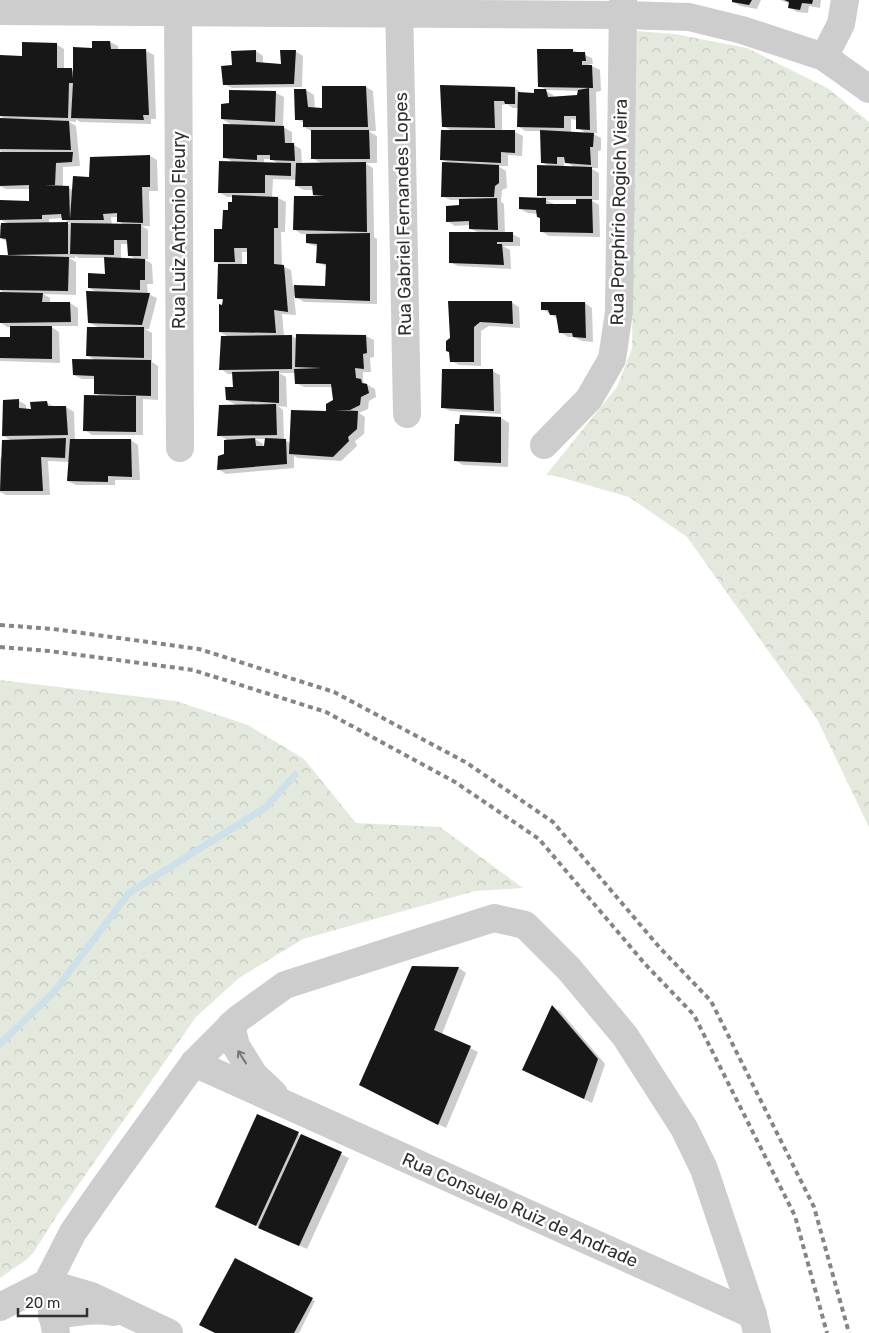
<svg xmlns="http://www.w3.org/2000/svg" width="869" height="1333" viewBox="0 0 869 1333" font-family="Rubik,sans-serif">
<defs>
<pattern id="park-crowns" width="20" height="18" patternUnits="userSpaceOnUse" patternTransform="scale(1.25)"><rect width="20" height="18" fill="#e4e9dd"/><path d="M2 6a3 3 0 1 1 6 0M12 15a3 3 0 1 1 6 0" fill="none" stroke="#c4c8be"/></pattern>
</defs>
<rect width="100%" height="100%" fill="#fff"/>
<g fill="url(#park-crowns)">
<polygon points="636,31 675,34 747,48 829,89 869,122 869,827 817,719 687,537 629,497 556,476 546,475 617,387 632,349"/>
<polygon points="0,680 176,701 248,725 304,759 356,823 440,827 523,888 475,891 303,939 239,978 196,1017 58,1214 33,1253 26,1260 0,1278"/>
</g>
<g fill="#0003" fill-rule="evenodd">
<polygon points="733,0 761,0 757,9 741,6 733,2"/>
<polygon points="780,0 821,0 820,8 809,6 808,13 797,12 789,7 790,4"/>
<path d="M93,42H110L118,46V51H146L154,55L156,119H151V124L80,122L76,119V122L68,121L76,126L80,166L63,167V187L69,188L73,190L90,178L150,156L157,160L158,191H149L150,226H142L148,230V259H144L152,264L153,284H147L148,294L157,298L149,329H145L152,333V362L158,366V400L143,399V435H92L85,430L102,397L96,393V379H82L74,375L96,361L87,355L100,328L90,323L97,292L89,288L106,275L105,258H79L75,256V258H69L76,262V295L43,294L50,298V304L70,303L78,308V326H50L59,332L60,363L0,361V339L12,338L11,327H7L0,322V294H6L0,290V257H9L8,242L0,238V225H10L0,219V201L30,202V189H6L0,186V153H4L0,151V120H7L0,116V56L23,57L56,44L64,49V69L74,71L93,49ZM111,217H118V221L125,225H112ZM63,218L70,224H49V219ZM121,244H128L129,255L137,260L121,259Z"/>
<path d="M573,50L592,58L593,64H588L600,70L601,91L596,92L597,133H592L601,138V150L598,151V168H590L599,173V200H591L599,205L600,237L549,236L541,231V218L538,214L528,213L520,209L546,200L539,195L550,167L542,162L541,131H525L518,126V108H513L507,104L502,105V132H515L523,136L522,156L508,155V166H498L506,171L507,188L502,190L501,202L504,204L505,234H512L520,238V246H503L510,250L511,269L458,266L450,262L479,233L471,229L470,225L455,226L447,221L461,207V200H450L442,196L449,164L441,159L452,131L443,126L515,88L523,94L535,95L546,91L553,95L554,98L578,96L579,91L547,90L539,86ZM571,119L577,120L578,128L587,134L571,133ZM564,156L566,162L576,168H564ZM546,200H577V205L554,204Z"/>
<polygon points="256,51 263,56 263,64 282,65 295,51 303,56 302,87 232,88 224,84 233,66"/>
<path d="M366,87L373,91L376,131H368L377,136V163H365L373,168L374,237L377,239V304L304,302L294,296L296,315L282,314L284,336H292L297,339V335L366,336L374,340V357L370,358L371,372H363V382L375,389L376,397L369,401L368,409L359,413L365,417L364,434L355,441L357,446L341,461L298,458L294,456V468L226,474L218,469L225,455L226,439L218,435L238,406L227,400L235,388L233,374H228L221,369L229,337L220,332L224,301L218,298L219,264L215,261L229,211L233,203V197H227L219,192L233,162L224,157L234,126L222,119L230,104V91L276,93L284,97L283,127L292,132V144L301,149L302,164H323L312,158L311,131L304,127V123L296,119L306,90L314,95L315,109H324ZM264,159H271L279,164H264ZM273,179L297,180L296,186L304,190H313L314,197L294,229L301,234H307V243L318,247V262L327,267L326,287L293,286L291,270L282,266L281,232H285L286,202L278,198H272ZM242,252H248L249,265H242ZM279,373H296V383L304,387H333L334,401L327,412L290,443L284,440L283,410L278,406L287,407L286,377ZM255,439H266L264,452L263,444Z"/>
<polygon points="511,302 519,307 520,328 489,326 481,331 481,366 459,365 451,361 447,342"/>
<polygon points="585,303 592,308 593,342 582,341 574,337 568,337 560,332 558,319 542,309"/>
<polygon points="492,371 500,375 501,414 450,411 443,407"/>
<polygon points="19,401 26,405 26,410 32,411 47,403 55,407 66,407 74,412 75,440 131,440 138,445 140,480 115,480 115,485 76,485 68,481 70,462 48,461 50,495 6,495 0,492 0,459 12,441 3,436"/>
<polygon points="501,418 509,423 508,467 463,465 456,461"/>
<polygon points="413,967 459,968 466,973 442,1034 478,1052 446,1128 368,1089"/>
<polygon points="553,1007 560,1011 605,1064 592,1103 531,1074"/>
<polygon points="298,1134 349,1158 307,1249 216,1207"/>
<polygon points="235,1260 315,1301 299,1333 217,1333"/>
</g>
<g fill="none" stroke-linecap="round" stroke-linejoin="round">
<polyline stroke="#cee0e9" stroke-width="7" points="0,1044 54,992 129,893 266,807 295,775"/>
</g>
<g fill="#171717">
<polygon points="732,0 752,0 749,5 732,2"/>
<polygon points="784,0 813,0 812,4 802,3 800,10 788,8 789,2"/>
<polygon points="92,41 110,41 111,49 146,49 149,115 143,115 144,120 71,118 73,83 69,83 68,118 0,116 0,55 22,56 22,42 57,43 57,68 72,68 73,79 73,47 92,48"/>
<polygon points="537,49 573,49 573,52 585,52 586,61 582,61 582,65 592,65 593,88 538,87"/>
<polygon points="256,50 256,62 281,64 280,50 296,50 294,84 223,85 221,66 232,65 231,51"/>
<polygon points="440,85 515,87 515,104 505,104 504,101 494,101 495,128 442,127"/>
<polygon points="322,86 366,86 368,127 303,127 303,120 295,120 294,89 306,89 308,107 322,108"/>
<polygon points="589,88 590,130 576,129 576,116 564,116 564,128 517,127 518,92 534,93 534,89 546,89 548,97 577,95 578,90"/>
<polygon points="229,90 276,91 275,122 221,119 221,104 229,103"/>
<polygon points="0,118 69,121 71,150 0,149"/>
<polygon points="223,124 284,126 285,143 294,143 295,161 270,160 270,155 257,155 257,160 223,158"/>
<polygon points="311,130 369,130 370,159 311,159"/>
<polygon points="441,130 515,130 515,153 501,152 501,163 440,160"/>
<polygon points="540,130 594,133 593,147 590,147 591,165 565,163 564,157 557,157 557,164 541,163"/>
<polygon points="0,152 73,152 72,162 56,163 55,185 44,185 69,186 70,219 73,176 89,177 90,157 150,155 150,187 142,187 143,223 117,222 117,213 103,214 104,220 62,220 61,214 42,215 42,219 0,220 0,200 29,201 29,185 0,186"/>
<polygon points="219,161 291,163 291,176 265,175 265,193 218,193"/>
<polygon points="366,162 367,232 293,230 294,196 325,196 313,195 312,186 295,186 296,163"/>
<polygon points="442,162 499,165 499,183 495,186 494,197 441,197"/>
<polygon points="537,165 592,167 592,196 537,196"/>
<polygon points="232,195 278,197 278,228 274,228 274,264 284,265 288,312 274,310 276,333 219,332 219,304 222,305 223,299 217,299 218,264 247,264 247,248 234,248 235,262 214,262 214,229 222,229 223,210 228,210 228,202 232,202"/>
<polygon points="519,197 546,198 546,204 576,204 576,199 592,199 593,233 540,232 540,218 537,217 536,210 519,209"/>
<polygon points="497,198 498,230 469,229 469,221 446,222 446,206 459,205 459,199"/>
<polygon points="68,222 68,254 8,255 6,239 0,238 1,223"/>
<polygon points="71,223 141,224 141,256 128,256 127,240 114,240 114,255 70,254"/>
<polygon points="449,232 513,232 513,242 497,242 497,244 502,244 504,265 449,263"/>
<polygon points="370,233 370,301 295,298 294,285 325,286 326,264 316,263 317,244 306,243 306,234"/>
<polygon points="0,255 69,257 68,291 0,290"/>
<polygon points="104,257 145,259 145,280 140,280 140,290 88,288 88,273 105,274"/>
<polygon points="86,291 150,293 142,325 88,323"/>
<polygon points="0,292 43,293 42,302 70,302 71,322 0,323"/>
<polygon points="448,301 512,301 513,324 480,322 474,327 474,362 450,362 449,352 446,351 446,341 450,338"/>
<polygon points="541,302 585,302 586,338 573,337 572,333 559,333 556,315 550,315 548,310 541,310"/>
<polygon points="10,326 52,326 52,359 0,358 0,337 10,337"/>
<polygon points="87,327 144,327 144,358 86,356"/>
<polygon points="296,334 366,335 367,353 363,354 364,369 355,368 356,378 361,379 362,383 367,384 369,393 361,397 360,405 350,410 335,410 358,411 357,429 348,437 349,441 333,457 289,454 291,410 326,411 326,404 333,400 331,384 295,384 294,369 322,368 295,367"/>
<polygon points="292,335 292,369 219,370 221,336"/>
<polygon points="72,359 151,360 151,396 94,394 94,376 73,375"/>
<polygon points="442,369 493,369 494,411 441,408"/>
<polygon points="279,371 279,403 226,400 225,387 233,387 232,372"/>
<polygon points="84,395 136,396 136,432 83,431"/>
<polygon points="19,399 19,408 31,409 30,402 47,401 48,406 66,406 68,435 2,436 3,400"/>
<polygon points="276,404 277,435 217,436 219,405"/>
<polygon points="460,415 501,417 501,463 454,461 455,424 459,424"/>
<polygon points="66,438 65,458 41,457 43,491 0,491 2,440"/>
<polygon points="255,438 256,446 264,446 265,438 286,439 287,464 217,470 218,456 224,454 224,440"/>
<polygon points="70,439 131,439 132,477 108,476 108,482 67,481"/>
<polygon points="412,966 459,967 434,1030 471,1046 438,1125 359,1085"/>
<polygon points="552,1005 598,1059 584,1099 522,1070"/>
<polygon points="257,1114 299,1132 256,1226 215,1207"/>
<polygon points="301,1134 342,1152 299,1246 258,1228"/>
<polygon points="235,1258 313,1298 294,1333 215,1333 199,1325"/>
</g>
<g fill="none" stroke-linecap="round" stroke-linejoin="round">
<g stroke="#cdcdcd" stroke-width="28">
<polyline points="178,0 180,448"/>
<polyline points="399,0 407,414"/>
<polyline points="0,11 623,15 689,17 742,30 824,57 869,89"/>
<polyline points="824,57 841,24 845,0"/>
<polyline points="544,445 589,399 612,359 619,312 623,0"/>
<polyline points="231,1025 236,1046 254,1075 274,1094"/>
<polyline points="194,1063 753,1315"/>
<polyline points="0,1307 47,1283 73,1232 103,1189 194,1063 238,1019 285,985 494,918 525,925 569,969 625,1036 684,1128 704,1169 753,1315 757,1333"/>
<path d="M52,1316C72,1313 93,1308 114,1312"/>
<polyline points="56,1333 47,1283 91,1296 169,1333"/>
</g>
<g stroke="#858585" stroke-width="4" stroke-dasharray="5 4" stroke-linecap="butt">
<polyline points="0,625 53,629 199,649 334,692 467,763 553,822 660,948 711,1001 814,1207 849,1333"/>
<polyline points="0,647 49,651 193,670 326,712 455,782 539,839 645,964 694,1015 795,1216 827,1333"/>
</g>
</g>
<defs><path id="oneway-shaft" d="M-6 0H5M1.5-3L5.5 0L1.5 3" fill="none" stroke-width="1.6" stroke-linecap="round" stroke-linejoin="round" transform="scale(1.25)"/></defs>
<use stroke="#777" href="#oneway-shaft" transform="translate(242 1057) rotate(-122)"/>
<g text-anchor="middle" stroke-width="5" stroke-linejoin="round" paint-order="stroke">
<g font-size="18" fill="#303030" stroke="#fff">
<text transform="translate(619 212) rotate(-89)" y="6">Rua Porphírio Rogich Vieira</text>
<text transform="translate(403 214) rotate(-91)" y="6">Rua Gabriel Fernandes Lopes</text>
<text transform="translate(179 230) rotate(-90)" y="6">Rua Luiz Antonio Fleury</text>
<text transform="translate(520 1210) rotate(24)" y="6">Rua Consuelo Ruiz de Andrade</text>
</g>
</g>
<path d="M18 1308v8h69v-8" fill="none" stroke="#303030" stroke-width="2.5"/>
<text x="25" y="1308" font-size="15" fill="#303030" stroke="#ffffff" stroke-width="4" paint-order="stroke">20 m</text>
</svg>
